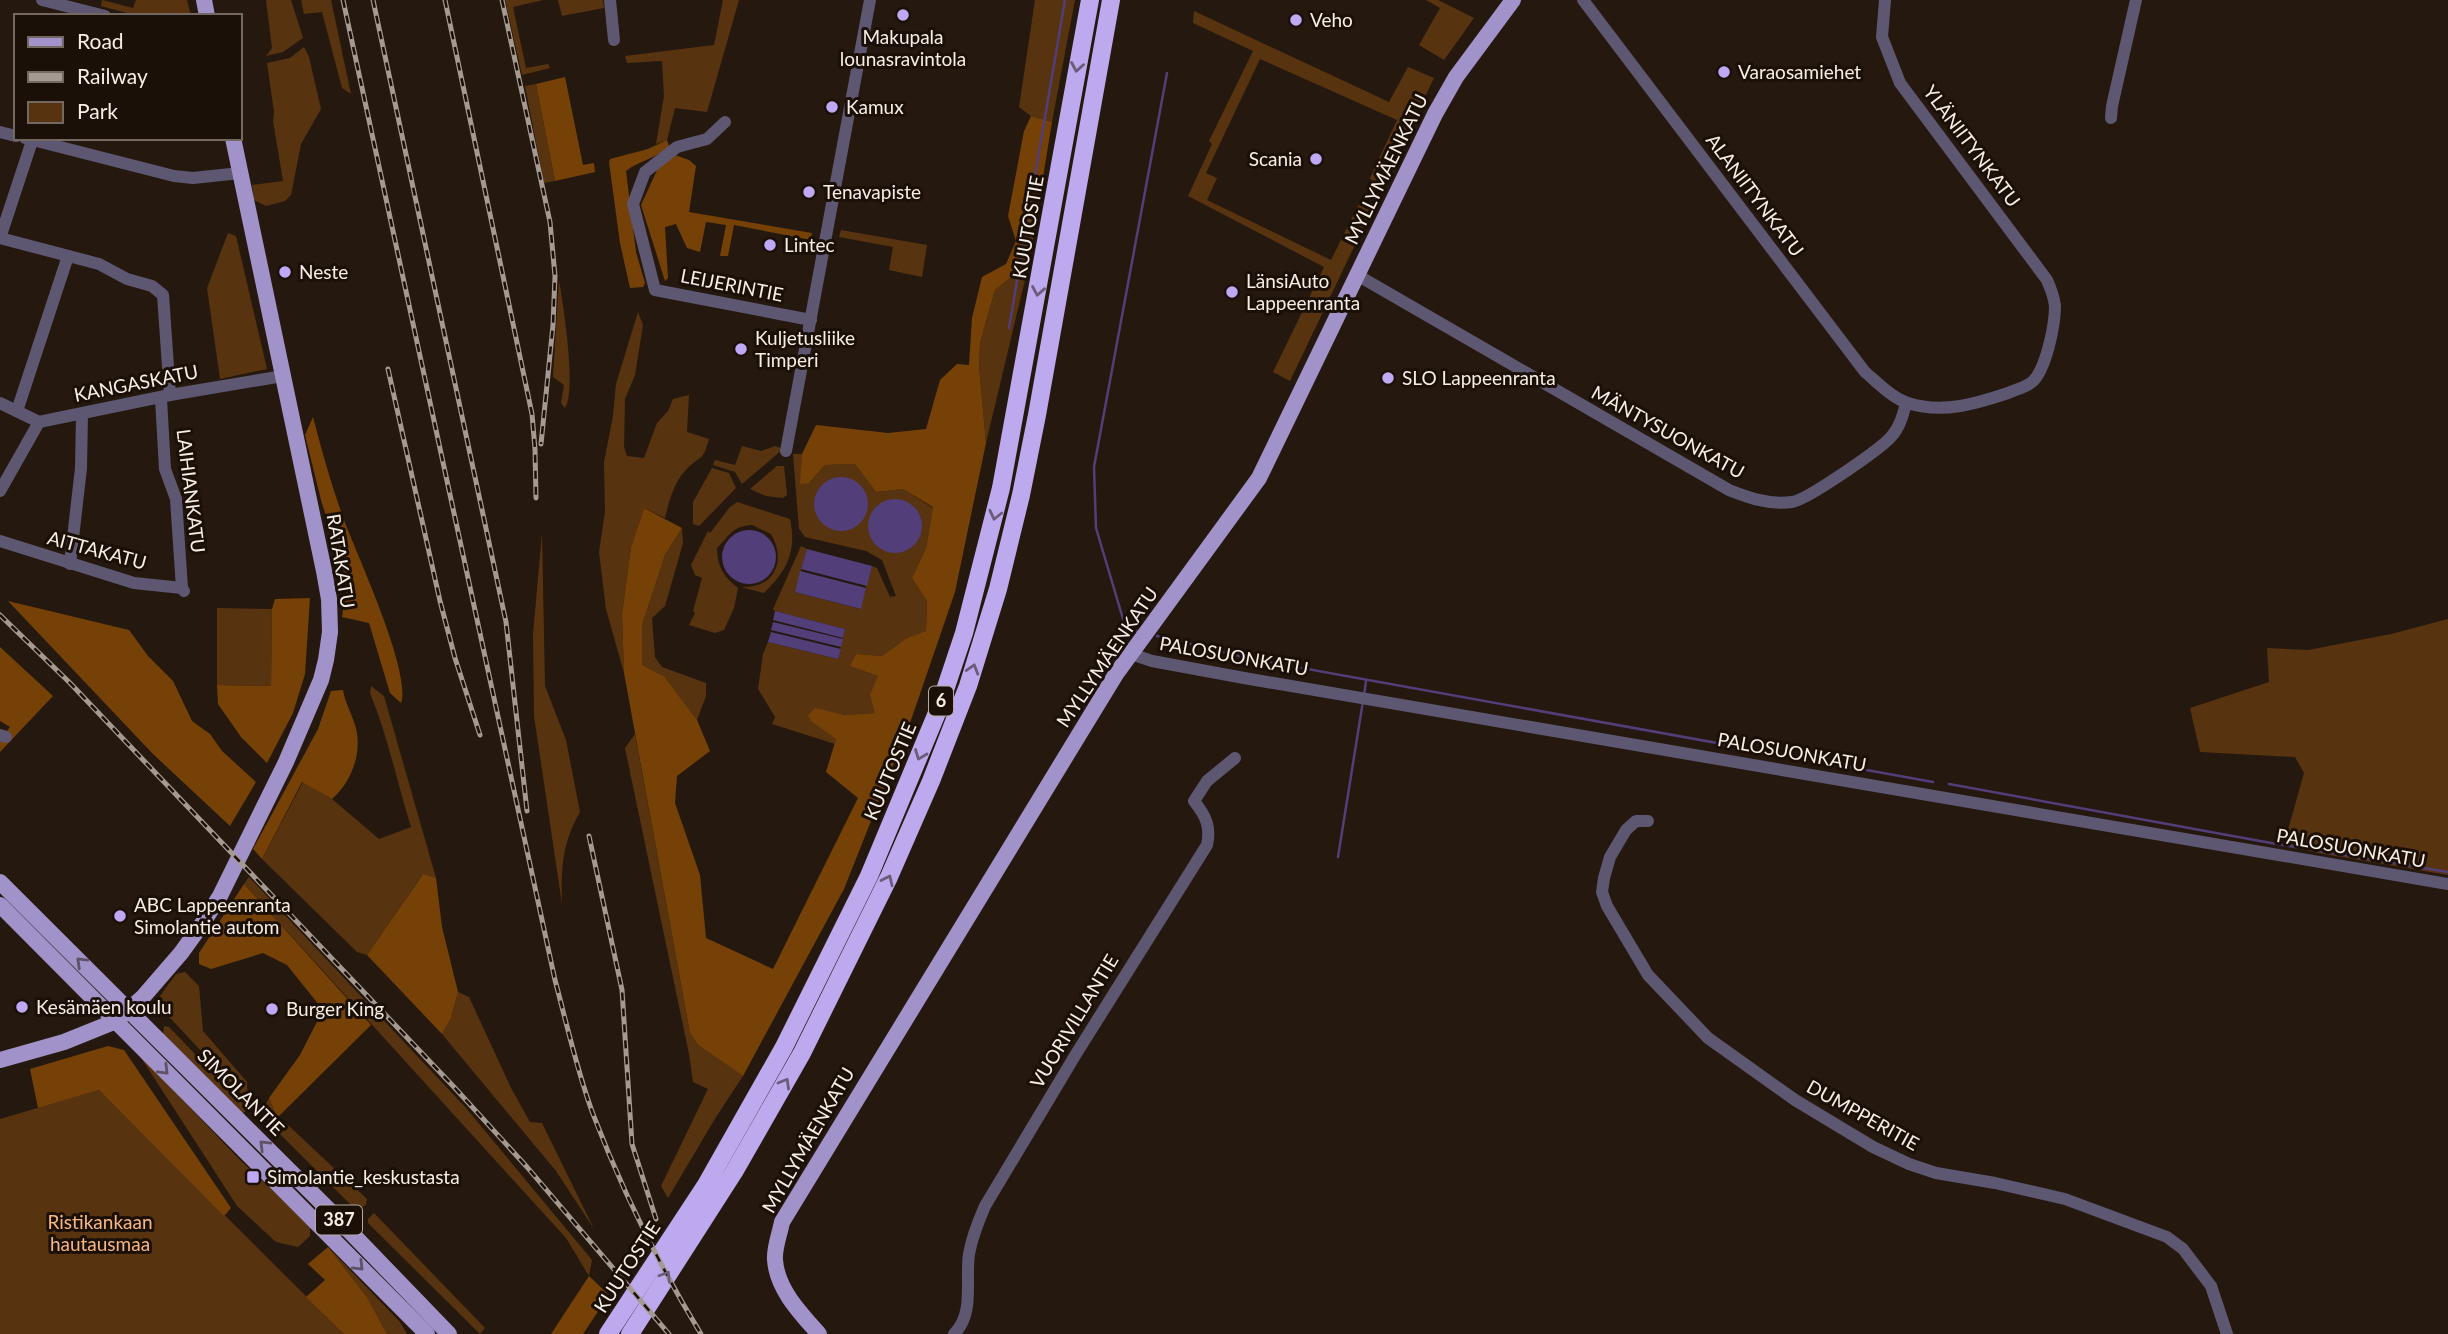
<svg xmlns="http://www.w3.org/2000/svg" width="2448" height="1334" viewBox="0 0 2448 1334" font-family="Lato,sans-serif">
<rect width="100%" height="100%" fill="#25190f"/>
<g fill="#583310">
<polygon points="102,0 133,8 136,0 187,0 191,16 138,16 101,6"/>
<polygon points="266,0 291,0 303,38 283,52 266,56 272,48"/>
<polygon points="301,0 331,0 351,94 342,88 322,12 304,14"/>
<polygon points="505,0 543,0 513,7 526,68 548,64 550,68 522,75"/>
<polygon points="558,0 603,0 604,8 562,16"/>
<polygon points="723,0 739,0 707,112 675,108 667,140 656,144 664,96 662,61 627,63 625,56 714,45"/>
<polygon points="1035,0 1075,0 1052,122 1031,116 1019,107"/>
<polygon points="1426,0 1438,0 1474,18 1444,60 1419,45 1440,8"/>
<polygon points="1194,11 1389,102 1408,67 1434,78 1382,187 1373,183 1370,178 1397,120 1260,59 1206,173 1217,178 1207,200 1331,260 1360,202 1363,199 1374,205 1290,381 1273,372 1324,267 1188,196 1212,144 1209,141 1253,51 1193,23"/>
<polygon points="304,47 309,57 321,109 301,144 291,195 285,201 266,206 254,200 252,185 283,181 273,121 274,112 267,63 290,58"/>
<polygon points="536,84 555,181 544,183 525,86"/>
<polygon points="841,230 927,245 922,277 889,270 893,247 839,237"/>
<polygon points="228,233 236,236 267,369 220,379 207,288"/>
<polygon points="1029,263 986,443 979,366 980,343 995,290"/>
<path d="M559,280C563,303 577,392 565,408L561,403L564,385L553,377Z"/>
<path d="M638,312L643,325L635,375L625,399L624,447L627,456L644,458L657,423L668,411L673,399L689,395L687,432L709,439C702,464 700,454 685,471C673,484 669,502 665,518L644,508L631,547L622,614L624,673L606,609L599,552L605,512L604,462L613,416L616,384Z"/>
<polygon points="742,446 761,451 775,446 783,449 742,484 735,472 713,465 715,460 735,465"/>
<polygon points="793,454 802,454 801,483 809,483 825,465 855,464 876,492 903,489 933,508 926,548 912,578 927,601 926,632 905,639 882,656 856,654 851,666 878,676 875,713 846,715 815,709 836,739 835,744 772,724 775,717 758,689 763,654 768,642 838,659 845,629 775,611 773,609 801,546 807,549 795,592 860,609 872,566 877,568 890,597 896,596 882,560 866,551 805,537 799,529"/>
<polygon points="777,466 784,466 787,495 783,498 766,496 750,489"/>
<polygon points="712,468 729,473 736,488 699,526 693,524 693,502"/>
<path d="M737,502L790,519C797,551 787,571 764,593L741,587C774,589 787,561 771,534L752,525C730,527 731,535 717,548C717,567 724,577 738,588L734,608L724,630L715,633L689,625L695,613L693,611L702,578L695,575L691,565L708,531L710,533L730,507Z"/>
<polygon points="682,528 683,543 665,606 652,618 655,657 662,667 706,683 706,696 697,720 664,676 642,665 642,625 665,555"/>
<path d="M542,533L545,686L566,740L580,812C562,843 561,869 562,904L534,716L533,634Z"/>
<polygon points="217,608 272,609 271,686 217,685"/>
<polygon points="2448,619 2448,875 2318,853 2284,844 2304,773 2295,757 2200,752 2190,708 2269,682 2267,648 2308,650 2391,634"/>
<path d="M371,686L384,696L436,878L422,875L367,955L357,952L262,859L303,782L332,799L379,839L411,827C397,782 388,737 370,693Z"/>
<polygon points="635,734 690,1033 698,1045 743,1076 716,1117 668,1198 661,1186 708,1089 693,1082 689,1054 625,748"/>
<polygon points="249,877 466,1108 592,1260 589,1276 566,1238 244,884"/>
<polygon points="185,972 199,986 203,1031 247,1082 248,1101 157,1004 160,996 176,974"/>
<polygon points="458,992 469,997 511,1088 530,1122 542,1123 594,1229 556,1171 442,1034 451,1018"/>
<polygon points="164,1026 169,1027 248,1109 242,1114 163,1035"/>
<polygon points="138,1053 239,1159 310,1225 310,1236 298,1247 276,1242 237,1206"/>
<polygon points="99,1090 344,1334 0,1334 0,1119"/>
<path d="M269,1098L277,1118L289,1126L367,1199L366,1205L356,1210L275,1129C265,1116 261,1113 269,1098Z"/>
<polygon points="374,1213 485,1328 480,1334 368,1223 368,1219"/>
<polygon points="328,1247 400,1322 407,1334 387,1334 367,1297"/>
</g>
<g fill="#764107">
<polygon points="565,77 583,165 594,163 595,172 555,181 536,84"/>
<polygon points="1031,116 1052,122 1029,263 995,290 980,343 979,366 986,443 955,592 910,723 844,889 743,1076 698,1045 690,1033 624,673 622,614 631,547 644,508 682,528 665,555 642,625 642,665 664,676 697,720 710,751 677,776 675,803 700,875 706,938 773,969 858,798 826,772 836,739 811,721 808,715 815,708 845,715 875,713 870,695 878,676 850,666 856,654 882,656 905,639 926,631 927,601 912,578 926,548 933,507 903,489 876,492 855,464 825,465 809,483 800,484 802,454 816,425 888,433 926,429 940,380 957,364 969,365 972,318 982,277 1006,264 1016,241 1008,216 1024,131"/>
<path d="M667,140L669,146C656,159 640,160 626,171L636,252L645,283L643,287L630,288L620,243L609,162L610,159L648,149Z"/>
<polygon points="675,155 689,160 696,166 689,212 812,233 811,240 734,225 728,256 720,256 726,225 706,222 700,252 687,248 676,224 665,227 668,278 665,281 641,205 658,168"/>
<path d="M313,417C322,452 332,487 344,520C357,555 412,673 401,703L390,693L369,623L342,617L347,582L321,500L305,435Z"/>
<polygon points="310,598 305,674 293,713 267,763 241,737 218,704 217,685 271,686 272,609 275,599"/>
<polygon points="8,601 129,630 148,656 173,681 192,721 210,734 222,751 256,782 230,826 153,754"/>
<polygon points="0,647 53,696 0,752 0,740 10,727 0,721"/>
<path d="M343,690C345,702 350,710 354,722C364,748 353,781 332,799L302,782L262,859L253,849L318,729L331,691Z"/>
<polygon points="423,874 436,878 442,927 458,992 451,1018 442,1034 367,955"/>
<polygon points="244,884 371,1025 277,1118 269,1098 300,1055 323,1010 287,965 263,953 211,969 199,964 199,953"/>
<polygon points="108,1046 124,1050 231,1208 224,1216 99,1090 38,1108 30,1069"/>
<polygon points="328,1247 367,1297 387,1334 344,1334 306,1297 325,1280 308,1264"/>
<polygon points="589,1276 609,1295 583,1334 551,1334"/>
</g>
<g fill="#523e79">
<circle cx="841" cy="504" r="27"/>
<circle cx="895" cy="526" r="27"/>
<circle cx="749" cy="557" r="27"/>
<polygon points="807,549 872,566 867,586 801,569"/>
<polygon points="800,571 866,588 861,609 795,592"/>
<polygon points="775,611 845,629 843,638 773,620"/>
<polygon points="773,622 843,639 841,647 771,630"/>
<polygon points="771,632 841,649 838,659 768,642"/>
</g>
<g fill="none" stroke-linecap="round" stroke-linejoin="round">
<g stroke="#523e79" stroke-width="2.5">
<polyline points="1009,328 1065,0"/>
<polyline points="1139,632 1126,629 1096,528 1094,467 1167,73"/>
<polyline points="1157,636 1252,659 1933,782"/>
<polyline points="1364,695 1366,681"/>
<polyline points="1949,784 2271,843 2448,872"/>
<polyline points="1338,857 1363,701"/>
</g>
<g stroke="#5e5772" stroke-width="12">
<polyline points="42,0 105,16"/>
<polyline points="610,0 614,40"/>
<path d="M1583,0L1865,372C1877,382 1892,398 1908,403C1942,414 1975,404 2008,393C2015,390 2026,387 2032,382C2046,370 2055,325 2055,306C2054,297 2051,289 2047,280L1900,83L1882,37L1885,0"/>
<polyline points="2111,118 2112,106 2136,0"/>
<polyline points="725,122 707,139 677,147 645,172 633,204 655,290 811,320"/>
<polyline points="0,132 16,136"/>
<polyline points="25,138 174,176 193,178 240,173"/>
<polyline points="33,138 0,238 99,264 127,279 152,286 163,295 170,395"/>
<path d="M1357,275L1729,490C1750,498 1768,505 1792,502C1807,500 1879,450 1891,437C1900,427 1903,415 1906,403"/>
<polyline points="161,399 165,469 176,499 182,588"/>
<polyline points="0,403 39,422 170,395 283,376"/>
<polyline points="17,411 68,256"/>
<polyline points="786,451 870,0"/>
<polyline points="0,491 39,422"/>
<polyline points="0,541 134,583 182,588 184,591"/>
<polyline points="70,564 81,468 82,414"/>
<polyline points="1131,654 1152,661 1244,678 2448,884"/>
<polyline points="0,735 6,737"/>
<polyline points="1648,821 1636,821 1626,830 1610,857 1604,878 1602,892 1607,906 1648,975 1708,1038 1795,1100 1873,1147 1909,1164 1936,1173 1995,1183 2065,1199 2167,1237 2183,1249 2211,1286 2227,1334"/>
<path d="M954,1334C975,1313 965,1281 969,1254C972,1237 978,1222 985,1206L1076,1054L1207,845C1211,827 1206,816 1194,801L1207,781L1235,758"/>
</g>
<g stroke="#a292ca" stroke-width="16">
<polyline points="204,0 207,16"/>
<polyline points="0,882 333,1214 449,1334"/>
<polyline points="0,905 427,1334"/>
<polyline points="0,1060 64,1042 116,1021 143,997 181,953 202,924 220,896 286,762 321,680 326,660 330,632 329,599 324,571 233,138"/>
<path d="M819,1334C800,1313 777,1289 775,1260C774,1248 780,1233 782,1222L1116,674L1259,478L1435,114L1456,77L1513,0"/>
</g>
<g stroke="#bda9ed" stroke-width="18">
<polyline points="608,1334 706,1185 784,1047 869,876 939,708 964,633 1001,488 1090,0"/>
<polyline points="630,1334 734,1172 802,1053 889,877 931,781 968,686 998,589 1021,495 1037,415 1111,0"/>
</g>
<defs>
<g id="rail">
<path d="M343,0L555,980C567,1025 577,1071 593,1114C622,1190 659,1265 701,1334"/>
<polyline points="373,0 506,622 527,811"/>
<polyline points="445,0 532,414 535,449 536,498"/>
<polyline points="502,0 550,222 555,276 553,325 541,444"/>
<polyline points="388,369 440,601 455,658 480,735"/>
<polyline points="0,615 70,683 454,1087 527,1167 669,1334"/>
<polyline points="589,836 622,990 632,1144 656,1219"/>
</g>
</defs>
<use href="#rail" stroke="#a49a92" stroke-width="5"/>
<use href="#rail" stroke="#1b1007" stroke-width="2.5" stroke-dasharray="8" stroke-linecap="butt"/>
</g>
<defs><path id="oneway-chevron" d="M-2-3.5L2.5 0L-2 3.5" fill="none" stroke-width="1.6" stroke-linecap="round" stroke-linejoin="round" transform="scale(1.75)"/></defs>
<g stroke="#6c5c7a">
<use href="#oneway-chevron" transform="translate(1077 67) rotate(100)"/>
<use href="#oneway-chevron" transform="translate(1038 291) rotate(100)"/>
<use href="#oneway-chevron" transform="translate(995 515) rotate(103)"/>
<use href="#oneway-chevron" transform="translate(973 669) rotate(-73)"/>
<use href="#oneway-chevron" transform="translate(920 755) rotate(111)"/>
<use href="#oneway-chevron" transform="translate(888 880) rotate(-65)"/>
<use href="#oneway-chevron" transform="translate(785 1083) rotate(-60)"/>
<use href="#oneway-chevron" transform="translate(666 1276) rotate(-58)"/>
</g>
<g stroke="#5e5168">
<use href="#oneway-chevron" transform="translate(81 962) rotate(-136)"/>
<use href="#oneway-chevron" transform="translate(164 1070) rotate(45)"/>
<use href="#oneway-chevron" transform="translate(264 1145) rotate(-135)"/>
<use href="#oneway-chevron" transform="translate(359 1266) rotate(45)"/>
</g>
<g fill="#bfa9f4" stroke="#1b1007" stroke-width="2.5">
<circle cx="903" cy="15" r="7"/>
<circle cx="1296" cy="20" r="7"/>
<circle cx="1724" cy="72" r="7"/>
<circle cx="832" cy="107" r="7"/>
<circle cx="1316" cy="159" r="7"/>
<circle cx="809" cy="192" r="7"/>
<circle cx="770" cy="245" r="7"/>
<circle cx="285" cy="272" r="7"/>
<circle cx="1232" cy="292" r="7"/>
<circle cx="741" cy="349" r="7"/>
<circle cx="1388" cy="378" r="7"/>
<circle cx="120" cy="916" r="7"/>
<circle cx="22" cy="1007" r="7"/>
<circle cx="272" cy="1009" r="7"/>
<rect x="246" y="1170" width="14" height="14" rx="3.5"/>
</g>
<g text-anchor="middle" stroke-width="6" stroke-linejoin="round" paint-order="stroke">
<g fill="#1b1007" stroke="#b5aba4" stroke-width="2">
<rect x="929" y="686.5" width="24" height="29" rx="5"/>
<rect x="316" y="1205.5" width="46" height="29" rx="5"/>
</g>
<g font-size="18" font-weight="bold" fill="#f7eee7">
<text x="941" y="707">6</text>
<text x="339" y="1226">387</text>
</g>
<g font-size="19" fill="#f7eee7" stroke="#1b1007" text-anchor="start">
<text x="1310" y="27">Veho</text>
<text x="903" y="44" text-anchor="middle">Makupala<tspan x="903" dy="22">lounasravintola</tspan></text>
<text x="1738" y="79">Varaosamiehet</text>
<text x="846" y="114">Kamux</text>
<text x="1302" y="166" text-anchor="end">Scania</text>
<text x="823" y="199">Tenavapiste</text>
<text x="784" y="252">Lintec</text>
<text x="299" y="279">Neste</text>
<text x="1246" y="288">LänsiAuto<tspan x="1246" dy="22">Lappeenranta</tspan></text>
<text x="755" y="345">Kuljetusliike<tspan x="755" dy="22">Timperi</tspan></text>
<text x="1402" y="385">SLO Lappeenranta</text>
<text x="134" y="912">ABC Lappeenranta<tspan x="134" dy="22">Simolantie autom</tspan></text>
<text x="36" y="1014">Kesämäen koulu</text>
<text x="286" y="1016">Burger King</text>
<text x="267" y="1184">Simolantie_keskustasta</text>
</g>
<g font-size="19" fill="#f7eee7" stroke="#1b1007">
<text transform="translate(1972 146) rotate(53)" y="7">YLÄNIITYNKATU</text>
<text transform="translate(1386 169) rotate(-64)" y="7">MYLLYMÄENKATU</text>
<text transform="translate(1755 195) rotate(53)" y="7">ALANIITYNKATU</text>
<text transform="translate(1028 227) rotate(-80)" y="7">KUUTOSTIE</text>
<text transform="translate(732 285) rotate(11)" y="7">LEIJERINTIE</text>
<text transform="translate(136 383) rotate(-11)" y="7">KANGASKATU</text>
<text transform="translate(1668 432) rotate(29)" y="7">MÄNTYSUONKATU</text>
<text transform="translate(191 491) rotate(83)" y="7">LAIHIANKATU</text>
<text transform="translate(97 550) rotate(15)" y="7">AITTAKATU</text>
<text transform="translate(341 561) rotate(81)" y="7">RATAKATU</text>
<text transform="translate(1234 656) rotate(10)" y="7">PALOSUONKATU</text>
<text transform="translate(1107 657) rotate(-56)" y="7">MYLLYMÄENKATU</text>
<text transform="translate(1792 752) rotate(10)" y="7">PALOSUONKATU</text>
<text transform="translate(890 771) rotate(-67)" y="7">KUUTOSTIE</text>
<text transform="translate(2351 848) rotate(10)" y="7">PALOSUONKATU</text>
<text transform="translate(1074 1021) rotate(-59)" y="7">VUORIVILLANTIE</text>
<text transform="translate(241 1092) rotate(45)" y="7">SIMOLANTIE</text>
<text transform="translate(1863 1115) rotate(29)" y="7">DUMPPERITIE</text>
<text transform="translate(808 1140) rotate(-60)" y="7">MYLLYMÄENKATU</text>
<text transform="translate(627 1267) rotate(-57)" y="7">KUUTOSTIE</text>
</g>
<g font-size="19" fill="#f8b782" stroke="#1b1007">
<text x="100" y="1229">Ristikankaan<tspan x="100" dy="22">hautausmaa</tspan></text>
</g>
</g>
<rect x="14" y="14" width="228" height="126" fill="#1b1007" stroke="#736961" stroke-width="2"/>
<rect x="28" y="37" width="35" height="10" fill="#a292ca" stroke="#736961" stroke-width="2"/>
<text x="77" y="49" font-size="21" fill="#f7eee7">Road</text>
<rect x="28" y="72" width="35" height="10" fill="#a49a92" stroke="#736961" stroke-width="2"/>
<text x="77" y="84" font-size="21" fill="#f7eee7">Railway</text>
<rect x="28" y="102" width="35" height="21" fill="#583310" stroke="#736961" stroke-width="2"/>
<text x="77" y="119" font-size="21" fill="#f7eee7">Park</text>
</svg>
